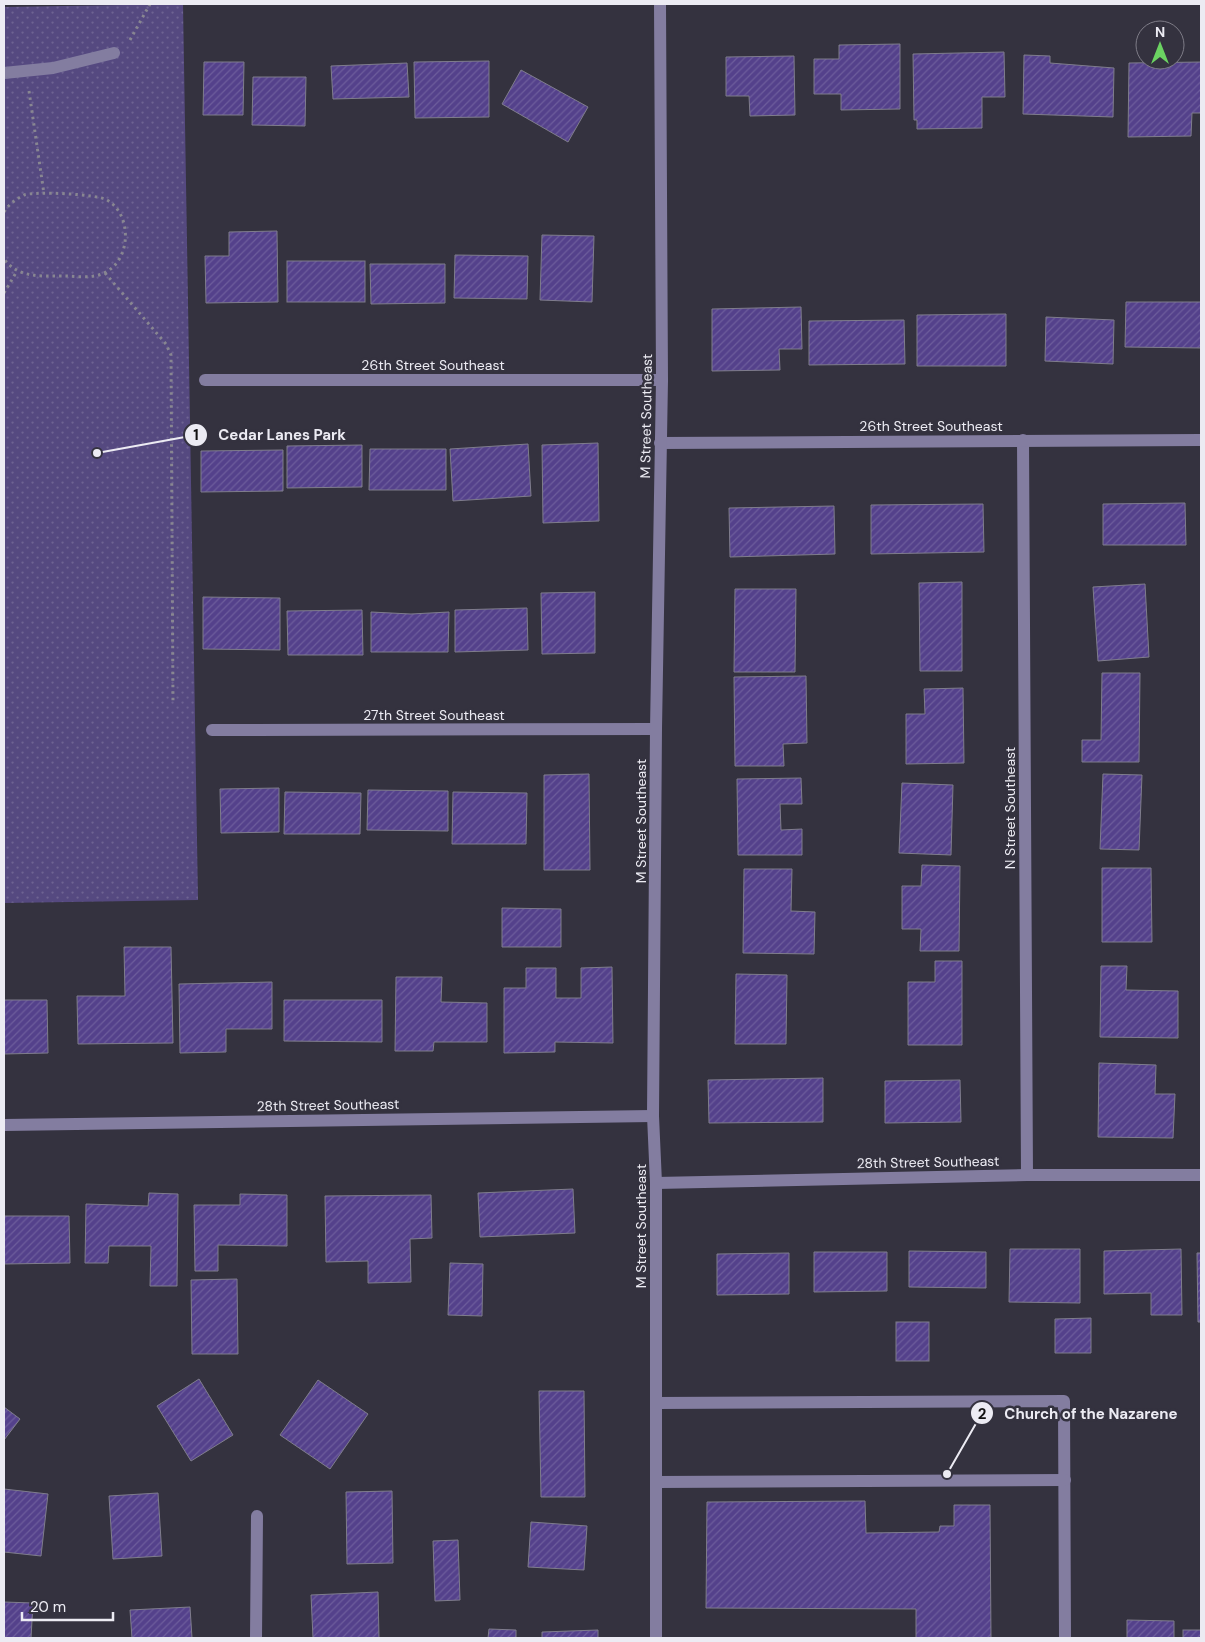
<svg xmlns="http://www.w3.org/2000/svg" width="1205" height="1642" viewBox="0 0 1205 1642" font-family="'DM Sans',sans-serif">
<defs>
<pattern id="park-dots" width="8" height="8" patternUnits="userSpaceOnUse" patternTransform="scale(1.25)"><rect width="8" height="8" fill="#554980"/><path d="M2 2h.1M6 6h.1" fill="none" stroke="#6e6392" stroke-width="1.8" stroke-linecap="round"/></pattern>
<pattern id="building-hatch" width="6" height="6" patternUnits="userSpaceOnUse" patternTransform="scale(1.25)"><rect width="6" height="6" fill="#54418b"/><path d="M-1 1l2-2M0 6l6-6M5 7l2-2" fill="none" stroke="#6d5d9c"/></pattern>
</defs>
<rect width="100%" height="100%" fill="#34323f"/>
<polygon fill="url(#park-dots)" points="183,4 198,900 4,903 4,7"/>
<g fill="url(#building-hatch)" stroke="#7f7d8c">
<polygon points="900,44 900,109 841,110 841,94 814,94 814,59 839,59 839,45"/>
<polygon points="1004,52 1005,97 982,97 982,128 917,129 917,120 914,120 913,54"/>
<polygon points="1024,55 1050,56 1050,63 1114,68 1113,117 1023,114"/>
<polygon points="794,56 795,115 750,116 749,96 726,96 726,57"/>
<polygon points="489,61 489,117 415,118 414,62"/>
<polygon points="204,62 244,62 243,115 203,115"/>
<polygon points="1201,62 1201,113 1192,113 1191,136 1128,137 1129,63"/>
<polygon points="407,63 409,97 333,99 331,66"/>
<polygon points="521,70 588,107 568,142 502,104"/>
<polygon points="253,77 306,77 305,126 252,125"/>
<polygon points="277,231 278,302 206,303 205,256 229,256 229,232"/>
<polygon points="542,235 594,236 592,302 540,300"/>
<polygon points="455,255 528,256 527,299 454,298"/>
<rect x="287" y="261" width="78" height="41"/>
<polygon points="370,264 445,264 445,303 371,304"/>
<polygon points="1126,302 1201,302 1201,348 1125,347"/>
<polygon points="801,307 802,349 779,349 780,370 712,371 712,309"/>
<polygon points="1006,314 1006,366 917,366 917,315"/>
<polygon points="1046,317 1114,320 1113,364 1045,361"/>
<polygon points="904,320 905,364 809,365 809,321"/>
<polygon points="598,443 599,521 543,523 542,445"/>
<polygon points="528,444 531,496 453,501 450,449"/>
<polygon points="362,445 362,487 287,488 287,446"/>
<polygon points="370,449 446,449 446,490 369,490"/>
<polygon points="283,450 283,491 201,492 201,451"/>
<polygon points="1185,503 1186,545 1103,545 1103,504"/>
<polygon points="983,504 984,552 871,554 871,505"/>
<polygon points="834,506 835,554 730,557 729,508"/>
<polygon points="962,582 962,671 920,671 919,583"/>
<polygon points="1145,584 1149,657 1098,661 1093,587"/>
<polygon points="735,589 796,589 795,672 734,672"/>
<polygon points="595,592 595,653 542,654 541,593"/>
<polygon points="203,597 280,598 280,650 203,649"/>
<polygon points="527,608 528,650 455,652 455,610"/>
<polygon points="362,610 363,655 288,655 287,611"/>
<polygon points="371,612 411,614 449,612 448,652 371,652"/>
<polygon points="1102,673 1140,673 1139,762 1082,762 1082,740 1101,740"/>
<polygon points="806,676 807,743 783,744 784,766 735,766 734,677"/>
<polygon points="963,688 964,763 906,764 906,714 925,714 924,689"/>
<polygon points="589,774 590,870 544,870 544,775"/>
<polygon points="1103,774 1142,775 1139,850 1100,849"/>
<polygon points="801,778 802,804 780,804 781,830 802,829 802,855 738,855 737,779"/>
<polygon points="902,783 953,785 951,855 899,853"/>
<polygon points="279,788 279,832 221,833 220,789"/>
<polygon points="368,790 448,791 448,831 367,830"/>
<polygon points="285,792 361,793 360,834 284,834"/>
<polygon points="453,792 527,793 526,844 452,844"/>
<polygon points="922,865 960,866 959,951 920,951 921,929 902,929 902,886 921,886"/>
<polygon points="1102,868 1151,868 1152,942 1102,942"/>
<polygon points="744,869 792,869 791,911 815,912 814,954 743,953"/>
<polygon points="502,908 561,909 561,947 502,947"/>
<polygon points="124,947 171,947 173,1043 78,1044 77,996 125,996"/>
<polygon points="935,961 962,961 962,1045 908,1045 908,982 935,982"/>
<polygon points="1101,966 1127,966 1126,990 1178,991 1178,1038 1100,1037"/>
<polygon points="612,967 613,1043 555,1042 555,1052 504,1053 504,988 526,988 526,968 556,968 556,998 581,998 581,968"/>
<polygon points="736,974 787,975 786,1044 735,1044"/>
<polygon points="396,977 442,977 441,1002 487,1003 487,1042 434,1042 433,1051 395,1051"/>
<polygon points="272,982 272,1029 226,1029 226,1052 180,1053 179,984"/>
<polygon points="4,1000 47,1000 48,1053 4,1054"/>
<polygon points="284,1000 382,1000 382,1042 284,1041"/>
<polygon points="1099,1063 1156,1065 1155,1094 1175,1094 1173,1138 1098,1137"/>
<polygon points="823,1078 823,1122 709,1123 708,1080"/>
<polygon points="960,1080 961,1122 885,1123 885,1081"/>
<polygon points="573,1189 575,1233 480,1237 478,1193"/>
<polygon points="149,1193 178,1194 177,1286 150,1286 151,1246 109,1246 108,1263 85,1263 86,1204 148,1206"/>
<polygon points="240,1194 287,1195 287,1246 218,1245 218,1271 195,1271 194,1205 240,1205"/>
<polygon points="431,1195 432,1238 410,1239 411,1282 368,1283 368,1261 326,1262 325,1196"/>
<polygon points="4,1216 69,1216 70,1263 4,1264"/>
<polygon points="1010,1249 1080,1249 1080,1303 1009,1302"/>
<polygon points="1181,1249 1182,1315 1151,1315 1151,1293 1104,1294 1104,1251"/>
<polygon points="909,1251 986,1252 986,1288 909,1287"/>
<polygon points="814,1252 887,1252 887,1291 814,1292"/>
<polygon points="789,1253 789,1294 717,1295 717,1254"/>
<polygon points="1197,1253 1201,1253 1201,1322 1198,1322"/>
<polygon points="450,1263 483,1264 482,1316 448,1315"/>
<polygon points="237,1279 238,1354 192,1354 191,1280"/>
<polygon points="1091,1318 1091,1353 1055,1353 1055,1319"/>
<rect x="896" y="1322" width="33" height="39"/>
<polygon points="199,1379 233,1435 191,1461 157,1406"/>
<polygon points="318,1380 368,1414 330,1469 280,1435"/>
<polygon points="539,1391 584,1391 585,1497 541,1497"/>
<polygon points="4,1407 20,1419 4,1440"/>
<polygon points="4,1489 48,1494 41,1556 4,1552"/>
<polygon points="392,1491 393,1563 347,1564 346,1492"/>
<polygon points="158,1493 162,1556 113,1559 109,1496"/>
<polygon points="865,1501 866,1533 939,1532 940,1526 954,1526 954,1505 990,1505 991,1638 916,1638 916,1609 706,1608 707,1502"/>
<polygon points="531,1522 587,1526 584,1570 528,1567"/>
<polygon points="458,1540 460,1600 435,1601 433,1541"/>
<polygon points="378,1592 379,1638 313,1638 311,1595"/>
<polygon points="4,1602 33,1603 31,1638 4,1638"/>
<polygon points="190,1607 192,1638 132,1638 130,1610"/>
<polygon points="1127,1620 1174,1621 1174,1638 1127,1638"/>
<polygon points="489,1629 516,1630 516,1638 488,1638"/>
<polygon points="598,1630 598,1638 542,1638 542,1632"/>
<rect x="1183" y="1630" width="18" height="8"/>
</g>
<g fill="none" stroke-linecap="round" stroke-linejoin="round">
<g stroke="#888691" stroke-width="3" stroke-dasharray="2.5 4" stroke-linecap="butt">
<polyline points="130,40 150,4"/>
<polyline points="29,91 44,194"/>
<path d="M4,212C9,204 16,199 24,195C35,191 97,194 107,200C133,215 131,261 104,273C92,279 76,276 63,276C40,276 18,278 4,259"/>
<polyline points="105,273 166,344 171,355 173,704"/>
<polyline points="4,293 17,271"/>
</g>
<g stroke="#837da0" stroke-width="12">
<polyline points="4,73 53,68 114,53"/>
<polyline points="205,380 662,380"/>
<polyline points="1023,440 1027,1175"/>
<polyline points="660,443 1201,440"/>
<polyline points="212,730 656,729"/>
<polyline points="4,1125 653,1116"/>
<polyline points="656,1183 1027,1175 1201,1175"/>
<polyline points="656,1403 1064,1401 1065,1638"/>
<polyline points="656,1482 1065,1480"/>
<polyline points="256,1638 257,1516"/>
<polyline points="656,1638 656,1183 653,1116 656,729 662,380 660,4"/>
</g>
</g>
<g text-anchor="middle" stroke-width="5" stroke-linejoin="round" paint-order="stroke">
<g font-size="14" fill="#ecebf3" stroke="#34323f">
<text x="433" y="370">26th Street Southeast</text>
<text transform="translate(646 416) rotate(-89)" y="5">M Street Southeast</text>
<text x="931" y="431">26th Street Southeast</text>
<text x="434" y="720">27th Street Southeast</text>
<text transform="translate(1010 808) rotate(-90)" y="5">N Street Southeast</text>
<text transform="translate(641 821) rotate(-90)" y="5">M Street Southeast</text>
<text transform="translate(328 1105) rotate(-1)" y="5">28th Street Southeast</text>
<text transform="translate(928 1162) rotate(-1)" y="5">28th Street Southeast</text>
<text transform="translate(641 1226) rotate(-90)" y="5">M Street Southeast</text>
</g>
</g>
<path fill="none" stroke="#ecebf3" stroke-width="2" d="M97 453L196 435M947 1474L982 1413"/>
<g fill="#ecebf3" stroke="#34323f" stroke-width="2">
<circle cx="97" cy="453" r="5"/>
<circle cx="947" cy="1474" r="5"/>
<circle cx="196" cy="435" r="12"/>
<circle cx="982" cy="1413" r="12"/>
</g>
<g font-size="15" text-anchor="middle" font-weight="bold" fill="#111">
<text x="196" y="440">1</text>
<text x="982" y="1419">2</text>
</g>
<g font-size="15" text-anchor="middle" font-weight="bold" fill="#ecebf3" stroke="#34323f" stroke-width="5" stroke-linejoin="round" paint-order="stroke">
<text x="282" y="440">Cedar Lanes Park</text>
<text x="1091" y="1419">Church of the Nazarene</text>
</g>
<rect width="1205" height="1642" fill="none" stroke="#ecebf3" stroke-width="10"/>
<g transform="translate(1160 45)"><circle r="24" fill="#34323f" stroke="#7e7c87"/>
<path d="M0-4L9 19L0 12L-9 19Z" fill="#6bd362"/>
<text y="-8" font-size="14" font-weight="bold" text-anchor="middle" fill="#ecebf3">N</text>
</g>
<path d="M22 1612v8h91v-8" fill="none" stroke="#ecebf3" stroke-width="2.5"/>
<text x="30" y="1612" font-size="15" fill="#ecebf3" stroke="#34323f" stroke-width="4" paint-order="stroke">20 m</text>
</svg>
